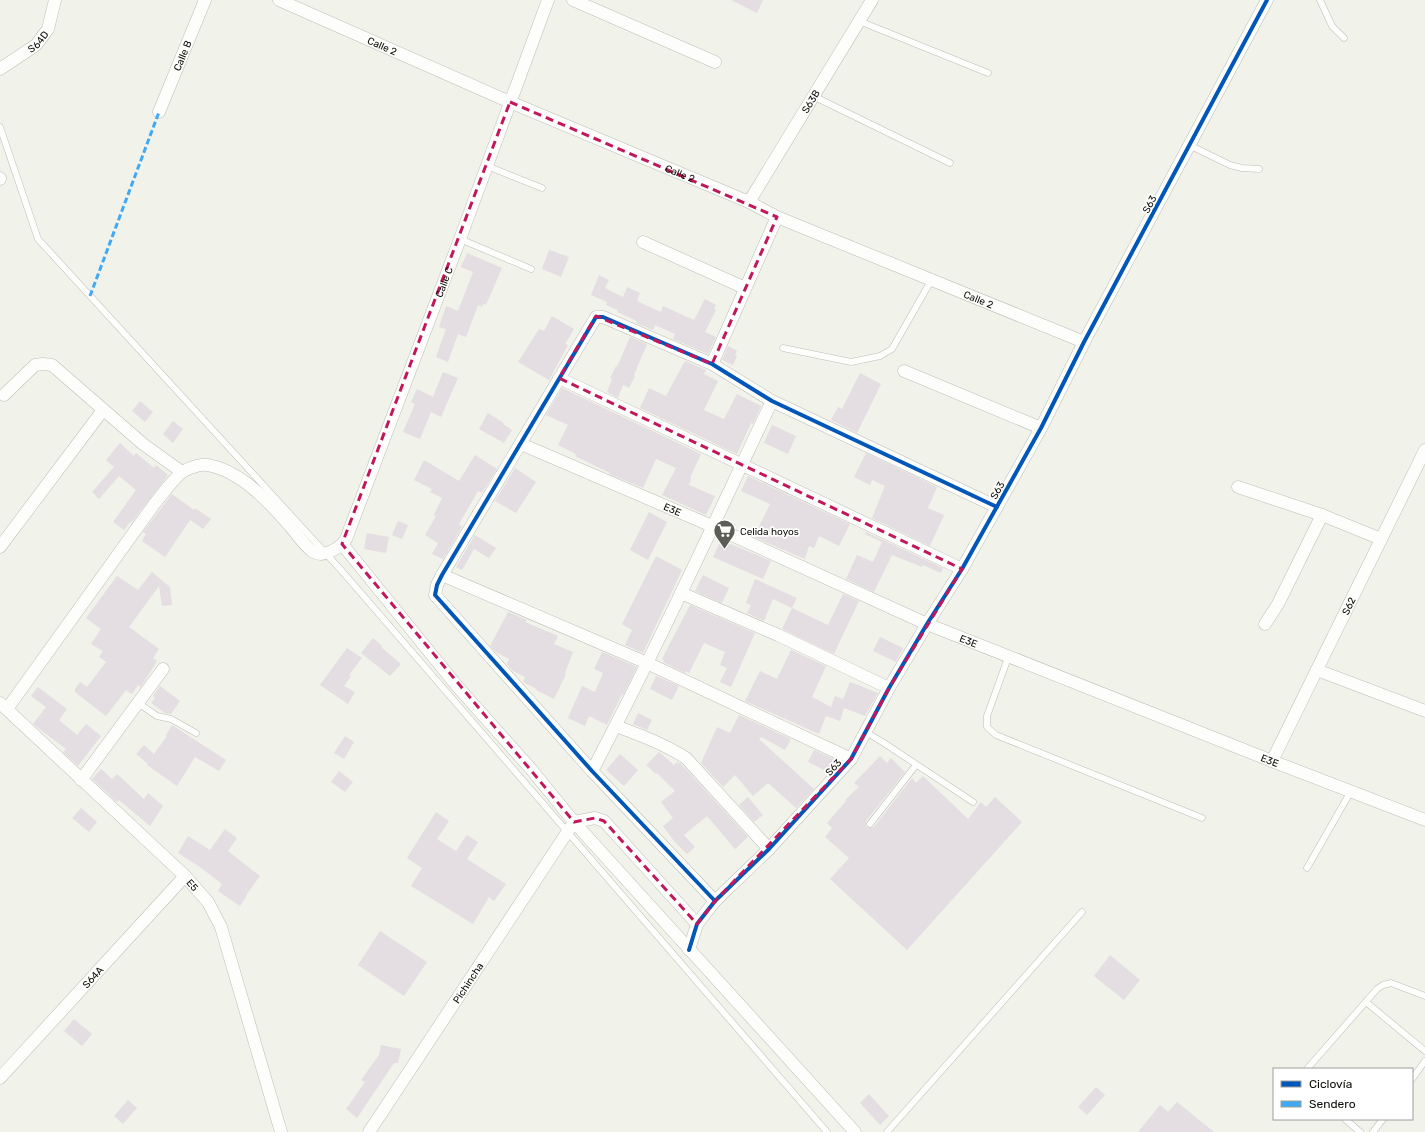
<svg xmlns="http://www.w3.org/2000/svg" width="1425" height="1132" viewBox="0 0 1425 1132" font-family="Rubik,sans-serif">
<rect width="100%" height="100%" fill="#f1f2ea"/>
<g fill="#e4dde2">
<polygon points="731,0 763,0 757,13"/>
<polygon points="549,250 569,257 561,277 542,269"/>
<polygon points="467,253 502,268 486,305 483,304 482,307 478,305 466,337 458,334 448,362 436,357 446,329 439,327 446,306 458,311 473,272 461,267"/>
<polygon points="599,275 609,280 605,288 623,297 627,287 640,293 637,301 661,312 663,306 694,320 705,299 716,305 714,309 716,310 705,332 716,337 708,354 673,339 675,334 655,325 653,330 636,323 637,321 617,312 618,310 606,305 607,302 591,295"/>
<polygon points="552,316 574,329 565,344 568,345 549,380 518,362 539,329 544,331"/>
<polygon points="630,337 647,344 634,375 635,376 629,388 623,385 618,398 607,392 612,379 610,378 616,366 617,367"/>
<polygon points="728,346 737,351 735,355 737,356 733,365 722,360"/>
<polygon points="685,361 706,370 704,374 718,381 704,410 724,419 737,394 761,406 753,424 751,423 737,454 640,408 649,388 666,396"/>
<polygon points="443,372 458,378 441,417 431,412 420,439 403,432 415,404 411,402 417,389 433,397"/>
<polygon points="860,373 881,384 857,433 831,420 838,407 842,409"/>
<polygon points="562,388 701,454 690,478 691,479 689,485 715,496 706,515 662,495 676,468 656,459 643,488 609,474 610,473 575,456 576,454 558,445 568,425 546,415"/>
<polygon points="140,401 153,412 145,422 132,411"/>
<polygon points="488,413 504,423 503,424 512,430 504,443 479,429"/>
<polygon points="173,421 183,429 173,443 163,434"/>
<polygon points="772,425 796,436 788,454 764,443"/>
<polygon points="120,443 134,456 136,453 154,468 156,465 168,475 131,523 130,522 124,530 113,522 136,490 119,476 99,499 92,492 114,467 106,460"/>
<polygon points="866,453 937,487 928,508 944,515 930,546 872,518 885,486 872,480 870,485 854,477"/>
<polygon points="475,455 497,469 482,493 478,491 459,524 462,527 443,559 432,554 438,543 425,535 436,516 434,515 442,498 430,492 432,489 414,480 424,460 459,481"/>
<polygon points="515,468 536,482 516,513 495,501"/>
<polygon points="748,476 850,524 839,546 819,536 814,548 809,546 805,559 754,537 770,504 741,491"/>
<polygon points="172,494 194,510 195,508 211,519 203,529 190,520 165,557 142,541 146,534 143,532"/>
<polygon points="649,512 667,522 648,560 630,550"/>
<polygon points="398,521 408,525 402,539 392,535"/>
<polygon points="866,532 943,568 941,573 923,565 922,567 892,555 874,592 846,579 857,555 873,562 882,542 865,534"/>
<polygon points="367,533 389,537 386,553 364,549"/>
<polygon points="475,535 496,548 489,558 474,549 462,570 456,567"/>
<polygon points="721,540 771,561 763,579 713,557"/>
<polygon points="656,556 682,570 643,653 625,645 632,630 622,624"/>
<polygon points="152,572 170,587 172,605 162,606 159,586 129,627 159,649 153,658 157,661 141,687 138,685 132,694 126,690 106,716 75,692 75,689 80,682 87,687 106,662 99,657 103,651 91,644 101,629 86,618 117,576 138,590"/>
<polygon points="703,575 729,588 722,603 695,591"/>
<polygon points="755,579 797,598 792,608 773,599 764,621 747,613 751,605 746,603"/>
<polygon points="843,594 859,601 834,654 782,629 792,608 828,625"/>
<polygon points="690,605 755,633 731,687 720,682 727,668 720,665 725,652 704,643 689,673 686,671 685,673 663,662 664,660 662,659"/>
<polygon points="508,612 527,620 525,622 558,636 554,644 573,652 565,673 566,674 554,699 536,690 537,689 523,682 525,677 513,671 507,664 509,659 496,652 490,646"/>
<polygon points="880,637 903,648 896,662 873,651"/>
<polygon points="373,638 382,646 381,647 401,664 390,676 361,653"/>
<polygon points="347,648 362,658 349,675 351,676 344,686 355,692 348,704 320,685"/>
<polygon points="791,650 826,666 812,697 831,707 835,696 843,699 850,682 878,693 865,716 844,708 840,721 826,716 819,734 745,701 760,671 777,679"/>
<polygon points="602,652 637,667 623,695 622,694 607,725 589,716 585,726 568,718 582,686 595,692 603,673 594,669"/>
<polygon points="656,676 679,686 672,700 650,689"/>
<polygon points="160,686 180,701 171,714 165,713 151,703 155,698 153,696"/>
<polygon points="38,687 67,709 59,720 77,735 86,724 101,736 78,766 63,752 66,749 33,724 46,707 31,696"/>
<polygon points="638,713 652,720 647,730 633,724"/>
<polygon points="739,715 791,739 785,750 761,737 759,739 814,789 796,808 768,783 753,796 735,775 723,787 701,763 717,727 730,733"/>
<polygon points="172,725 226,760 219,771 195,757 177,786 147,765 148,764 136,754 144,745 154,754 167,736 166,735"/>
<polygon points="345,736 354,742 344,759 334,753"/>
<polygon points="814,750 834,759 828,772 808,762"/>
<polygon points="659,752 674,765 677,762 681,764 748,837 735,849 707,816 684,835 695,847 687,854 674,841 663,826 673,818 661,802 675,791 657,773 656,774 646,765"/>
<polygon points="620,754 638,770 624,786 606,770"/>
<polygon points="880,756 887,763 891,758 905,772 866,821 866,825 868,828 871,828 874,827 912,778 916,783 923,776 968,819 981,802 986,807 995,797 1022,822 907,950 830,879 849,858 825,837 832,828 827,823 846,801 845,800 859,787 854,783"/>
<polygon points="101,769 112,779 117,774 144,799 148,793 163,806 150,826 119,800 117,802 92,779"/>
<polygon points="339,771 353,782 345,792 331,782"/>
<polygon points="748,797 763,815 754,822 739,805"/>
<polygon points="81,808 97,822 89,832 72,818"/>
<polygon points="436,812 449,821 437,839 456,851 467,835 478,842 467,859 506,884 494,901 489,897 473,924 411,886 422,868 407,858"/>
<polygon points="225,829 237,838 228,851 260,876 247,894 247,895 240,906 218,891 222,884 200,867 178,853 188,836 210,850"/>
<polygon points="380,931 427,962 404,996 358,965"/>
<polygon points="1110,955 1140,980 1124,1000 1094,976"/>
<polygon points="74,1019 92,1034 82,1046 64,1031"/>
<polygon points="381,1045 401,1049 398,1063 394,1063 357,1118 346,1109 365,1082 361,1080 379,1055"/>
<polygon points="1096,1087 1105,1095 1087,1115 1078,1107"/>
<polygon points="869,1094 889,1116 880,1125 860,1103"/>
<polygon points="128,1100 137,1108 123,1124 114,1116"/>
<polygon points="1177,1102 1214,1132 1138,1132 1160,1105 1168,1112"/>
</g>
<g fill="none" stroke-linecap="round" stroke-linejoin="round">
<defs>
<g id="lane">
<polyline points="1320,0 1332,26 1344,38"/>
<polyline points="859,21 988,73"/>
<polyline points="813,96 950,163"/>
<polyline points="0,127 38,239 341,570 827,1132"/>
<polyline points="1189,145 1230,165 1242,168 1259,169"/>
<polyline points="487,166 542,188"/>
<polyline points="460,239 531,269"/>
<polyline points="783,348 851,362 880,356 892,349 932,279"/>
<polyline points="1009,655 987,716 987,727 996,735 1202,818"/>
<polyline points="138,703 157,716 171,719 196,733"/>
<polyline points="866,732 884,743 973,802"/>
<polyline points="870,824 916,765"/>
<polyline points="1307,868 1351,791"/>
<polyline points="1366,1002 1425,1051"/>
<polyline points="1307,1069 1377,989 1383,985 1391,983 1425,996"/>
<polyline points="1412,1079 1425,1061"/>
<polyline points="1345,1119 1360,1132"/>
<polyline points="887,1132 1082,912"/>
<polyline points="1373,1132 1383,1119"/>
</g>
<g id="street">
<path id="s1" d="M279,0L510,102L749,202L777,217L1084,342"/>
<polyline points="573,0 715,62"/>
<path id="s2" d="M0,69L36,45L48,29L55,0"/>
<path id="s3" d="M159,112L205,0"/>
<polyline points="0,178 0,179"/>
<path id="s4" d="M749,202L872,0"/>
<polyline points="643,242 745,288"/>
<polyline points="712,364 777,217"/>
<polyline points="904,371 1041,428"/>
<polyline points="559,378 962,569"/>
<polyline points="4,395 35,365 43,364 52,365 143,444 182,472"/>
<path id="s5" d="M521,444L712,526L927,624L1272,761L1425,820"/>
<polyline points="1238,487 1322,515 1381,539"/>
<polyline points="342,544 457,686 531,769 574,822 855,1132"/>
<polyline points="0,547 103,410"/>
<polyline points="442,575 647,663 851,759"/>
<polyline points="681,593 778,635 889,688"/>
<polyline points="1265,624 1278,604 1322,515"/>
<polyline points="1317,670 1425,711"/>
<path id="s6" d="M0,703L185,876L208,902L221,927L281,1132"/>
<path id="s7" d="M7,709L155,503C161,496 177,474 184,471C190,468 200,464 207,465C240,470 269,502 290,526C295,532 305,546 312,551C323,559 340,548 346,539L460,239L548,0"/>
<path d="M616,726C640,735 664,744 686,758L769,849"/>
<path id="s8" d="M1272,761L1425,450"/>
<path d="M592,771C656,650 713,525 772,401"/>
<polyline points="81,780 163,669"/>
<polyline points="715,901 592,771 435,595 437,585 442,575 596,317 603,317 712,364 772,401 997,507"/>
<polyline points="689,950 697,924 715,901 769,849 851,759 889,688 927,624 962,569 1041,428 1084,342 1267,0"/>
<path id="s9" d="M0,1078L185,876"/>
<path id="s10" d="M369,1132L574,822L595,818L604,821L697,924"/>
</g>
</defs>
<use href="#lane" stroke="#bdbeb7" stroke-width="7"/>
<use href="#street" stroke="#bdbeb7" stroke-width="13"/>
<use href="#lane" stroke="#fdfdfc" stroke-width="6"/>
<use href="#street" stroke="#fdfdfc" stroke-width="12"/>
<polyline stroke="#3fa9f5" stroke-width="3" stroke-dasharray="6 3" stroke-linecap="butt" points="90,296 159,112"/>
<defs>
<g id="cycleway">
<polyline points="715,901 592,771 435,595 437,585 442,575 596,317 603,317 712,364 772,401 997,507"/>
<polyline points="689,950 697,924 715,901 769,849 851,759 889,688 927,624 962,569 1041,428 1084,342 1267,0"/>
</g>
</defs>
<use href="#cycleway" stroke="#fff" stroke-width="6"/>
<use href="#cycleway" stroke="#0057b8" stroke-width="4"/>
</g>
<path fill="none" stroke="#c2185b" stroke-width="3" stroke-dasharray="8 5" stroke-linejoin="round" d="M510,102L777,217L712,364L596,316L559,378L962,569L889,688L851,759L715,901L697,924L604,821L595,818L574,822L342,544Z"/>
<defs>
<symbol id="supermarket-pin" viewBox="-11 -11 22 30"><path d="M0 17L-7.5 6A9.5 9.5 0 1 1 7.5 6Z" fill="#5c5d57" stroke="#fff"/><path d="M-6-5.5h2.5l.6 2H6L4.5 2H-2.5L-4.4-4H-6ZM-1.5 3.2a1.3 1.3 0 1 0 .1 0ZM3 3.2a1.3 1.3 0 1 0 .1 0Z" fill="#fff"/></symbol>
</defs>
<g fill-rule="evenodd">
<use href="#supermarket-pin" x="712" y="518" width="25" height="34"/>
</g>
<g text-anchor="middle" stroke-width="3.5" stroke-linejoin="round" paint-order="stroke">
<g font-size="10" fill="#0c0d08" stroke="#fff">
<text dy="4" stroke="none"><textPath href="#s2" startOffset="47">S64D</textPath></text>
<text dy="4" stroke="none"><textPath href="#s1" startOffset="113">Calle 2</textPath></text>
<text dy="4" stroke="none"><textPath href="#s3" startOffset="61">Calle B</textPath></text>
<text dy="4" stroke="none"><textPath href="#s4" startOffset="118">S63B</textPath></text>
<text dy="4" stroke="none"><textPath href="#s1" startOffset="437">Calle 2</textPath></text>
<text transform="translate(1149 204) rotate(-62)" y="4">S63</text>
<text dy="4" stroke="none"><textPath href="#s7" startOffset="774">Calle C</textPath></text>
<text dy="4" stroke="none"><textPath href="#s1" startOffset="761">Calle 2</textPath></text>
<text transform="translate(997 490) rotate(-61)" y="4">S63</text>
<text dy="4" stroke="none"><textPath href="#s5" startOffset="165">E3E</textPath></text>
<text dy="4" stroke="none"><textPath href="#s8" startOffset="173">S62</textPath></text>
<text dy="4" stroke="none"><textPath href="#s5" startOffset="489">E3E</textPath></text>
<text dy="4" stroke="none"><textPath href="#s5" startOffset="813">E3E</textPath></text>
<text transform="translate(833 767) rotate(-47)" y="4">S63</text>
<text dy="4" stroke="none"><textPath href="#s6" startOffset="265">E5</textPath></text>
<text dy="4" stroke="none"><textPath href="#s9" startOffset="137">S64A</textPath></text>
<text dy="4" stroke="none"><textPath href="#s10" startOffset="179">Pichincha</textPath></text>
</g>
<g font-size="10" fill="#0c0d08" stroke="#fff" text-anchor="start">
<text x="740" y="535">Celida hoyos</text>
</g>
</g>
<rect x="1273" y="1068" width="140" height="52" fill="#ffffff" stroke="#9e9e9c"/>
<rect x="1281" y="1081" width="20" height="6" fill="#0057b8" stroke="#9e9e9c"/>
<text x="1309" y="1088" font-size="12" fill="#0c0d08">Ciclovía</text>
<rect x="1281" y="1101" width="20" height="6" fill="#3fa9f5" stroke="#9e9e9c"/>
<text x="1309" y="1108" font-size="12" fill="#0c0d08">Sendero</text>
</svg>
